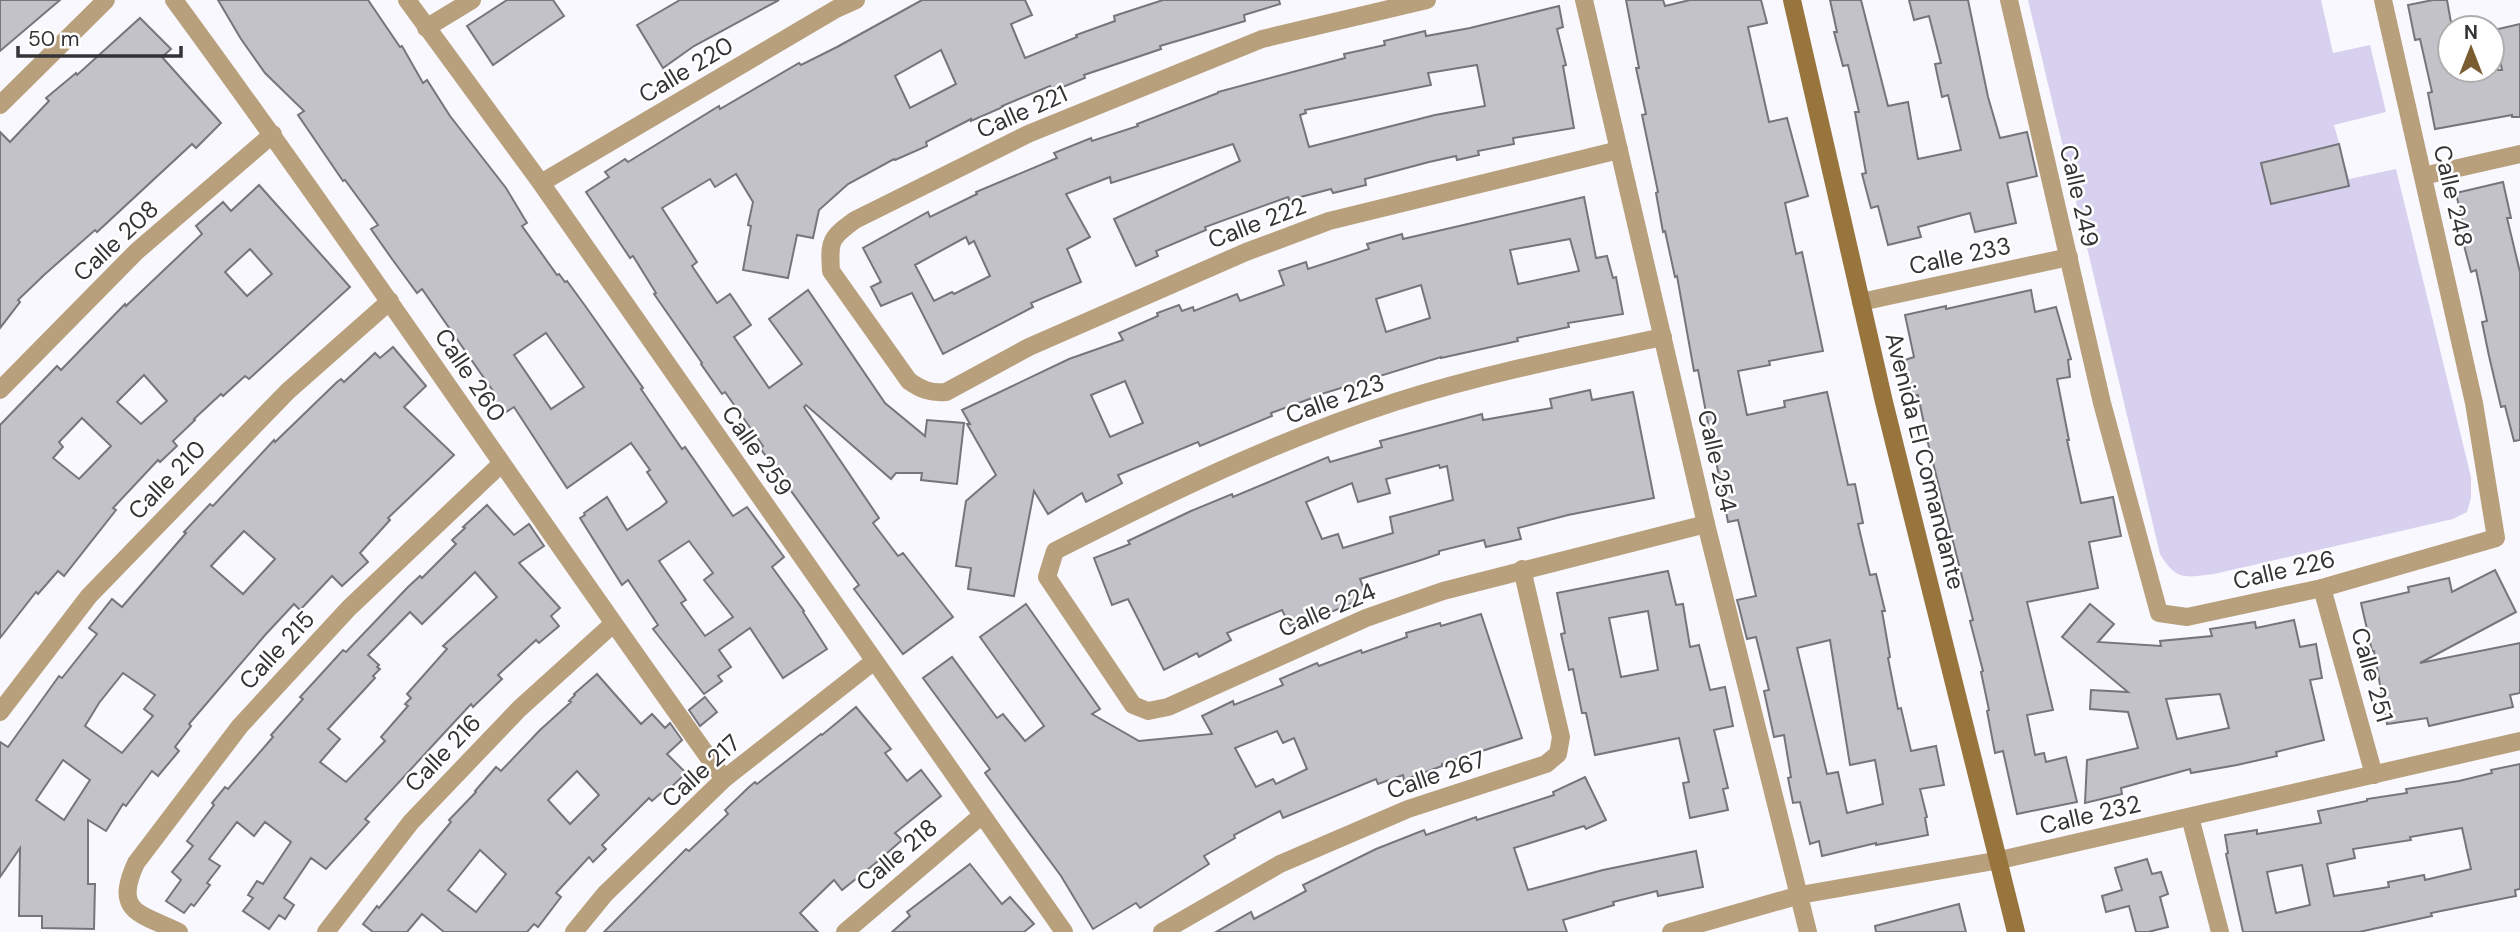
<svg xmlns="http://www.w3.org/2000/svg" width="2520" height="932" viewBox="0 0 2520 932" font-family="'DM Sans',sans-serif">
<rect width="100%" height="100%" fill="#f9f8fe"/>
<path fill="#d7d1ef" d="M2028,0H2321L2333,53L2370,45L2386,112L2334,125L2349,179L2396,169L2471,477V498L2467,512L2453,519L2214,574C2185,577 2177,582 2160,554Z"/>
<g fill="#c3c2c9" stroke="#76757c" stroke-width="2" fill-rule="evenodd">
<polygon points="0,0 60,0 0,51"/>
<path d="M218,0H368L400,47L402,46L423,83L427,80L450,116L506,188L527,223L522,226L557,275L559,274L565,282L567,281L586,307L643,388L641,389L682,449L685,447L733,516L747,507L784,557L772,567L804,611L803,612L827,649L783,678L750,628L719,650L731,667L718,676L722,681L704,694L653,629L658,625L628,580L622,585L580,518L585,515L584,513L607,497L627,530L661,507L667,502L647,472L650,470L631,443L567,488L514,407L503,414L490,393L493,391L422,289L417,293L392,259L371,229L378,225L345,180L343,181L298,115L304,111L265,73L241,39ZM546,333L584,387L551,409L514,355ZM689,541L713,573L704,580L733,617L705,636L681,603L686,600L659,561Z"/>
<polygon points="507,0 553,0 564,16 493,65 467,26"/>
<polygon points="680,0 779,0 694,46 663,68 637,25"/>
<path d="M922,0H1025L1032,15L1011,24L1025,58L1077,37L1076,35L1115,21L1114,16L1163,0H1279L1280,4L1244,15L1245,21L1160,46L1161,49L1084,75L1085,78L1053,91L1050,86L1002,106L1003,107L971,121V119L926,142L927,146L895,160L894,159L848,184L819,210L813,238L797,235L788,278L743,270L751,226L748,225L753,202L736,174L715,187L710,179L662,208L697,262L692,266L717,303L730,294L751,325L734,337L769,388L802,364L769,319L808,290L885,403L925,436L927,420L964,423L957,484L921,480L922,473H896L891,479L806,405L804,407L879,518L873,523L898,556L903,553L953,617L903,654L854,589L859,585L760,448L763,446L725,392L722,394L701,364L702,363L654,294L656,293L633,256L630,258L586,192L609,177L605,172L625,159L628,162L719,106L720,109L799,63L801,65L837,47ZM941,50L956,84L910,108L895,76Z"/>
<path d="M1626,0H1663L1665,6L1690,0H1761L1767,23L1748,27L1769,122L1787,118L1808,196L1785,203L1796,254L1802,252L1823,351L1769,361L1770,365L1738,371L1747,415L1785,407L1784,401L1827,392L1848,485L1855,484L1863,523L1858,524L1870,575L1876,574L1885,611H1882L1890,657L1888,658L1898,709L1901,708L1911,751L1936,746L1944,785L1920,789L1927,817L1925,818L1928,835L1876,845V843L1822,856L1819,841L1810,844L1800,802L1793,803L1788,778L1791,777L1784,735L1774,737L1764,691L1769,690L1756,637L1747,639L1739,607L1737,600L1756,596L1738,520L1728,522L1716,461L1711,462L1704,424L1708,423L1698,370L1694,371L1677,276L1675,277L1665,231L1663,232L1656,193L1658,192L1642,115L1646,114L1636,68H1639ZM1830,640L1850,765L1875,760L1883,804L1847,813L1838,772L1827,774L1797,648Z"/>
<polygon points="1830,0 1861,0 1888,106 1908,102 1918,159 1961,150 1948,95 1942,97 1935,64 1941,63 1929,16 1914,20 1909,0 1968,0 1988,97 2000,138 2027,132 2037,176 2007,183 2016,223 1975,232 1970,213 1918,227 1921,237 1888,245 1878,206 1871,208 1862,174 1866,173 1855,112 1859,112 1848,65 1843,66 1834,32 1837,32"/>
<polygon points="2433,0 2447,0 2452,28 2450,28 2450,70 2502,70 2494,30 2520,24 2520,117 2512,117 2512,115 2435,129 2428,93 2432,92 2420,39 2415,40 2408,5"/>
<path d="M1559,6L1563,27L1557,29L1566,65L1563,66L1574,128L1513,138L1514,144L1478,151L1479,155L1457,160L1456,156L1429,162L1365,179L1366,185L1333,193L1331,189L1289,200L1288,197L1205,227L1206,230L1156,251L1158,256L1136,266L1114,219L1240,161L1233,144L1111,183L1110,177L1066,194L1090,237L1067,249L1081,282L1031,303L1033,307L943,354L912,293L881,306L871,287L881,282L863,248L928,212L930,217L977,194L976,192L1057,158L1054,153L1091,138L1092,141L1138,126L1137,124L1218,93V92L1345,58L1344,54L1385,45L1384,41L1425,31L1426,36L1470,28ZM1477,65L1485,106L1435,115L1309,147L1300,115L1306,113L1305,110L1431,85L1428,73ZM966,237L969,244L974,241L990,276L954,294L952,292L934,301L915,265Z"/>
<polygon points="140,18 171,49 162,57 221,123 196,148 192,144 97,232 95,230 44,275 18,300 20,302 0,328 0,132 10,142 49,101 46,98 76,73 77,75"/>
<polygon points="2339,144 2349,186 2271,204 2261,163"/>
<polygon points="2503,182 2511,218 2507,218 2520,272 2520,440 2514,441 2505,406 2501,407 2489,356 2482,322 2487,321 2476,270 2471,272 2461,234 2465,233 2456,193"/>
<path d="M259,185L350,287L249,379L245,376L223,396L221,394L194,419L195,420L173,441L177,446L160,462L158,460L113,508L116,510L64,576L58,571L38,594L36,592L0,638V425L57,366L61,370L125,304L126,306L202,234L196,226L223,202L231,211ZM250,249L272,274L247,296L225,272ZM144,375L167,401L141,424L117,402ZM82,418L111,446L79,479L53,458L63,447L59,442Z"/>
<path d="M1584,197L1596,258L1607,256L1613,278L1616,277L1623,314L1568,323L1569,327L1517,338L1518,341L1441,358V357L1315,396V397L1271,413L1272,416L1200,446L1198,442L1118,475L1122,483L1117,486L1086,502L1082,493L1048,514L1034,491L1014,596L968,589L971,568L956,566L966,501L996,475L967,424H970L962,410L1069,359L1123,340L1119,333L1158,316L1157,313L1179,305L1182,311L1193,307L1194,311L1237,294L1240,301L1284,285L1279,271L1306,262L1308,269L1369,249L1367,244L1402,234L1403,239ZM1570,239L1579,271L1518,284L1510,250ZM1421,285L1430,318L1386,332L1376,299ZM1125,381L1143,423L1110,437L1091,395Z"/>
<polygon points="2031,290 2035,312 2056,307 2071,359 2068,360 2070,377 2057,379 2069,440 2067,440 2081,503 2113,497 2121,536 2089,542 2098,588 2027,602 2053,710 2027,715 2035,755 2044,753 2046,762 2066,757 2077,802 2017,814 2003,751 1995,753 1987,711 1989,710 1981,672 1983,671 1970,621 1973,620 1928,443 1918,395 1913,396 1902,361 1914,357 1905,315 1946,306 1946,309"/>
<path d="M393,347L426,386L404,407L454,455L388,518L390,520L360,553L368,562L342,586L332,576L300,610L294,604L266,634L189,724L191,726L175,747L179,751L158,776L152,771L126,806L123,804L106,831L88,820V884H95L94,929L42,928V916H19L20,848L0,877V742L8,747L59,676L62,678L97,634L89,628L112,599L122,607L186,533L184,532L210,504L213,506L274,440L275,442L337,382L341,379L344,382L375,353L380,358ZM244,531L275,559L243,594L211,566ZM123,673L155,695L144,709L153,716L122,753L85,726L99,703ZM63,760L90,780L64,820L36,800Z"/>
<path d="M1590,390L1592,400L1633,392L1654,498L1568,515L1518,528L1521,539L1486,547L1484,540L1439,551V554L1418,561L1360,579L1367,597L1331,612L1329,609L1290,626L1282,610L1227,633L1231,640L1199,657L1197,653L1164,670L1128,599L1112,605L1094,558L1130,544L1128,541L1191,511L1232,494L1233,497L1328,457L1330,462L1382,447L1380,441L1482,414L1483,420L1552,408L1550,399ZM1439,465L1440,468L1447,466L1453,500L1390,517L1393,533L1343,548L1338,534L1322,539L1306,502L1352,483L1358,502L1390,493L1386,479Z"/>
<path d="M487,505L514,535L529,524L544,546L519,563L560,608L551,616L559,626L539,643L536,640L498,675L502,679L473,707L471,704L446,731L365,819L369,822L326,869L311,858L284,898L294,905L285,919L279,915L269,929L243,911L253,898L248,895L257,881L263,884L291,842L265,822L254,836L237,822L209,859L220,866L207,883L210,885L194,906L191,904L184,913L166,901L181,880L172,872L193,846L187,841L214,805L212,803L225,787L228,789L273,737L271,735L303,699L300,697L313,683L343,650L346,652L408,587L420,576L422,578L456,544L452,540L465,528L463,527ZM475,572L497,597L443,646L447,649L407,694L411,698L405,704L408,706L381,737L385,741L346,782L320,762L340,739L328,729L375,678L373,676L380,669L377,667L379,665L368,655L410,612L422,624Z"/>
<polygon points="2495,570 2516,612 2420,663 2520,643 2520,693 2510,695 2513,707 2429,726 2427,718 2387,724 2374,651 2372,651 2361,603 2409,592 2408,587 2449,578 2452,592"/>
<path d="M1668,571L1676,605L1683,604L1690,647L1699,645L1710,690L1725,687L1733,726L1714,730L1728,788L1723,789L1728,810L1690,818L1683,783L1689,782L1679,738L1595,755L1586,713H1582L1573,669L1569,670L1561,634L1565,633L1557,593ZM1648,611L1658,670L1621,677L1609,618Z"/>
<path d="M1026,604L1100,709L1092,714L1139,741L1212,734L1202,716L1233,701L1234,705L1283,685L1280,679L1317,663L1319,666L1361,650L1362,653L1407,637L1406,633L1440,623L1441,626L1481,614L1522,738L1442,764V766L1404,780L1403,775L1378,784L1376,779L1283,818L1280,811L1234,835L1235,838L1204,856L1209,864L1140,908L1136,903L1093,929L1061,876L985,773L990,769L923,678L952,657L997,718L1003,714L1025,741L1044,726L980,637ZM1277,731L1283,743L1294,738L1307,769L1276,784L1273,779L1256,787L1235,748Z"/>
<path d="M2090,604L2114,624L2098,642L2161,646L2160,641L2212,636L2210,629L2255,622L2256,628L2294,620L2300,647L2316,644L2322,678L2310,680L2324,740L2276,752L2277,756L2237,765L2191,773L2190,769L2121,788L2122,794L2085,803L2087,760L2138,748L2128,712L2090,709L2091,690L2128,692L2062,637ZM2220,694L2229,728L2177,739L2166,699Z"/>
<path d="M597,674L641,724L652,714L665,728L670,723L682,740L667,754L686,773L663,795L661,793L652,801L649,798L602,845L606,849L593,862L589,857L556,893L561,897L538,927L534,924L527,932H444L422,914L407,932H373L363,924L377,906L379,908L451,822L449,820L476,792L475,791L496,767L501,771L540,730L571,702L569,701L575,695L574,694ZM577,771L599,795L570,824L548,800ZM480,850L506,874L476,912L448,890Z"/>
<polygon points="705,697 717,712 700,726 689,710"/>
<polygon points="856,707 891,749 885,753 907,781 921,770 941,796 895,833 902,840 877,862 842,890 834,880 800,913 818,932 604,932 686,849 689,851 728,814 725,810 749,787 755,782 757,784 821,734 822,735"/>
<path d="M2520,764V889L2515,890L2516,896L2431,913L2432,916L2359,932H2243L2226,854L2228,853L2225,835L2257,830V834L2321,823L2318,811L2367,801V799L2407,793L2406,789L2459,781L2492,773L2491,770ZM2462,828L2471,869L2425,880L2424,875L2388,882L2389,887L2334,896L2327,864L2355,858L2353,849L2411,840L2410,837ZM2302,865L2310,905L2276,913L2267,872Z"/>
<polygon points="1585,777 1606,820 1586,829 1584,826 1514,848 1528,890 1603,870 1696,851 1703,887 1658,896 1657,891 1613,902 1614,905 1563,920 1567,932 1216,932 1251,912 1254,919 1306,891 1303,885 1376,849 1424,830 1426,835 1476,817 1477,820 1554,795 1553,792"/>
<polygon points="2147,859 2152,874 2161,872 2168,894 2160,897 2168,927 2148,932 2136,932 2129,906 2106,912 2102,896 2122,890 2115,868"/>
<polygon points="970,864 1002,904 1010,897 1034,924 1024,932 892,932 910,916 907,912"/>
<polygon points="1959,904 1966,932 1876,932 1875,926"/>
</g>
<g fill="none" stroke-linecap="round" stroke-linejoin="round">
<g stroke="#b8a07d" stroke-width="18">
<path d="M174,0C362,256 539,521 724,779"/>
<polyline points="407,0 541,183 1064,932"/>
<path d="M1427,0L1262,39L1028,134L855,220C830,238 829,241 831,271L909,381C922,390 930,393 946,392L1029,347L1246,252L1329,221L1619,150"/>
<polyline points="1584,0 1706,524 1808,932"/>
<polyline points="2009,0 2102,403 2159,613 2187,617 2322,588 2496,538 2474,403 2383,0"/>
<polyline points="426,28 472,0"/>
<polyline points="0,105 106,0"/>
<polyline points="2423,176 2520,154"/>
<polyline points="541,183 836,9 856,0"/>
<polyline points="1861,302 2069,257"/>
<path d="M1663,337C1574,356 1483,374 1395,402C1277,440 1165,495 1055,551L1047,577L1133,705L1148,711L1168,707L1366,618L1443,591L1706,524"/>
<polyline points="0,390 137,251 273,134"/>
<polyline points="2322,588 2374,775"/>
<polyline points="0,712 89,596 288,391 390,301"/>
<polyline points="2190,817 2220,932"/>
<path d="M179,932C140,913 113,913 136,863L240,726L349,608L501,464"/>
<polyline points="326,932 411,822 519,709 613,624"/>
<polyline points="574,932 605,894 724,779 873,662"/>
<polyline points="845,932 981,816"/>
<polyline points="1162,932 1280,864 1408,809 1546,764 1558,754 1561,737 1522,569"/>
<polyline points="1671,932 1800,895 2000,860 2520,741"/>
</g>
<polyline stroke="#98753d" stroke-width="18" points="1792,0 1884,402 2016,932"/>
</g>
<g text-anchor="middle" stroke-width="5" stroke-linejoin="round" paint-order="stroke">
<g font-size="24" fill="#343336" stroke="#fff">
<text transform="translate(686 70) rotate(-31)" y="8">Calle 220</text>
<text transform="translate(1022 112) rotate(-24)" y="8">Calle 221</text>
<text transform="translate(2079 196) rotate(77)" y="8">Calle 249</text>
<text transform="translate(2453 196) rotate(77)" y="8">Calle 248</text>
<text transform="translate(1257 223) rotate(-21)" y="8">Calle 222</text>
<text transform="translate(116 241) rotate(-43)" y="8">Calle 208</text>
<text transform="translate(1960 256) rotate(-12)" y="8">Calle 233</text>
<text transform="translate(470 375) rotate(56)" y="8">Calle 260</text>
<text transform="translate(1335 399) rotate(-20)" y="8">Calle 223</text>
<text transform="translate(757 451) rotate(55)" y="8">Calle 259</text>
<text transform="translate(1717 461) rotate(77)" y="8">Calle 254</text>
<text transform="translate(1925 461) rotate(76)" y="8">Avenida El Comandante</text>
<text transform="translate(167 480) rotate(-46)" y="8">Calle 210</text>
<text transform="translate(2284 570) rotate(-13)" y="8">Calle 226</text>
<text transform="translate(1327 610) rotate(-23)" y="8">Calle 224</text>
<text transform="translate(277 650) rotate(-47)" y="8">Calle 215</text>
<text transform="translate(2372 675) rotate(74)" y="8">Calle 251</text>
<text transform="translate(443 753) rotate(-46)" y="8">Calle 216</text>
<text transform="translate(701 771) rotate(-42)" y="8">Calle 217</text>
<text transform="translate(1436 775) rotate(-19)" y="8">Calle 267</text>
<text transform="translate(2090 815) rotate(-13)" y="8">Calle 232</text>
<text transform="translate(897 855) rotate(-40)" y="8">Calle 218</text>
</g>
</g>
<g transform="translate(2471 49)"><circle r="33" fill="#ffffff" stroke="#aeadaf" stroke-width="2"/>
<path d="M0-5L12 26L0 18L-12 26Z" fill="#795d30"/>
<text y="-10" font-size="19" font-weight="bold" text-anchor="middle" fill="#343336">N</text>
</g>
<path d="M18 46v10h163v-10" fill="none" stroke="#343336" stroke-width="3.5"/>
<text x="28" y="46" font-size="21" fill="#343336" stroke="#ffffff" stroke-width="5" paint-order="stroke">50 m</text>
</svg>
